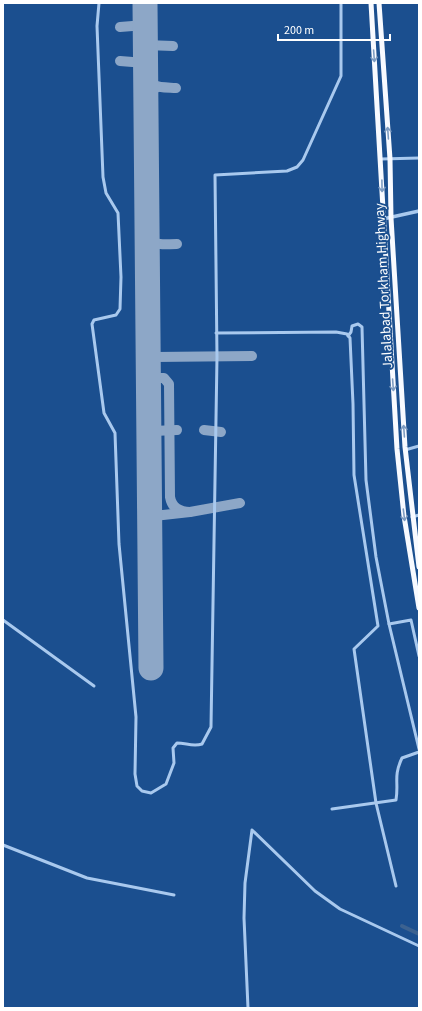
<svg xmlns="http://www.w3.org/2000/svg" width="422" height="1011" viewBox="0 0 422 1011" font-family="'Source Sans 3',sans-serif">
<rect width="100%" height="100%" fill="#1b4f8f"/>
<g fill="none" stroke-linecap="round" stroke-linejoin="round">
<polyline stroke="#3c6290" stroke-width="4" points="402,926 419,934"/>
<g stroke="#8da7c7" stroke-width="10">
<polyline points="120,27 145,25"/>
<polyline points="145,45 173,46"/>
<polyline points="120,61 145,63"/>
<path d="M145,69C150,89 157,87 176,88"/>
<polyline points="146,108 149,93 157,87"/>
<path d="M146,228C150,248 161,244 177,244"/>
<polyline points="147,265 150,248 158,244"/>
<polyline points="147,348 150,355 155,357 252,356"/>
<polyline points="147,367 149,360 155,357"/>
<path d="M148,378H164L169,384L170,497C172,508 180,512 190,512"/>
<polyline points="148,426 153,431 177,430"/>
<polyline points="204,430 221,432"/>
<polyline points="148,441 149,435 153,431"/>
<polyline points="149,512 154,516 190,512 240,503"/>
</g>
<polyline stroke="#8da7c7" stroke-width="25" points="145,3 151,668"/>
<g stroke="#a9c9ee" stroke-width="3">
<path d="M99,3L97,26L103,177L106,193L118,213L121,277L120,309L116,315L94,320L92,324L104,413L115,433L119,544L136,717L135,774L137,786L142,791L151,793L166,784L174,763L173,748L177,743C186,743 193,747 202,744L211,727L217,357L215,175L287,171L297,167L303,160L341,76V3"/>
<polyline points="381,159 419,158"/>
<polyline points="216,333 336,332 347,334 350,338 353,404 354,475 378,626 354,649 376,803 396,886"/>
<polyline points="348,336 351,332 352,326 358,324 362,327 366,480 376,557 389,624 411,620 419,656"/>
<polyline points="405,450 419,446"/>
<polyline points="412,517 419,515"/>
<polyline points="3,620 94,686"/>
<polyline points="389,624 419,749"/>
<path d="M332,809L396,800C399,782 393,777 402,758L419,752"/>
<polyline points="3,845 87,878 174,895"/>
<polyline points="248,1008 244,918 245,883 252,830 315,891 340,909 419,946"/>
</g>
<polyline stroke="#a9c9ee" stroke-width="3.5" points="383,219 419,211"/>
<g stroke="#f8faff" stroke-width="5">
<polyline points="371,3 397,449 404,516 419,608"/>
<polyline points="379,3 390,159 391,218 405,447 419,567"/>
</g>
</g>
<defs><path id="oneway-shaft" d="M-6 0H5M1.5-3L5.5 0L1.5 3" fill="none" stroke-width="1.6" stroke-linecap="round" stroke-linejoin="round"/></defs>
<g stroke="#7e9cc1">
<use href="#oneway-shaft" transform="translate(374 56) rotate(86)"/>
<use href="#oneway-shaft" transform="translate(388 133) rotate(-94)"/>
<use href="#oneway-shaft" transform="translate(382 186) rotate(89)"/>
<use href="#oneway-shaft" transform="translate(393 385) rotate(86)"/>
<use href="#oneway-shaft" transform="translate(404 431) rotate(-94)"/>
<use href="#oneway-shaft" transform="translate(404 515) rotate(83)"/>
</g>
<g text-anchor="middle" stroke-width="3.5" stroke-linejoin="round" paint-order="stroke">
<g font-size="14" fill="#fff" stroke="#1b4f8f">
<text transform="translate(383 286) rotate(-93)" y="5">Jalalabad Torkham Highway</text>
</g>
</g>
<rect width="422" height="1011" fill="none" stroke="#ffffff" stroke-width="8"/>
<path d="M278 34v6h112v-6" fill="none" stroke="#ffffff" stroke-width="2"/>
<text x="284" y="34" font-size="12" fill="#ffffff" stroke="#1b4f8f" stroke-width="3" paint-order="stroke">200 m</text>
</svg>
